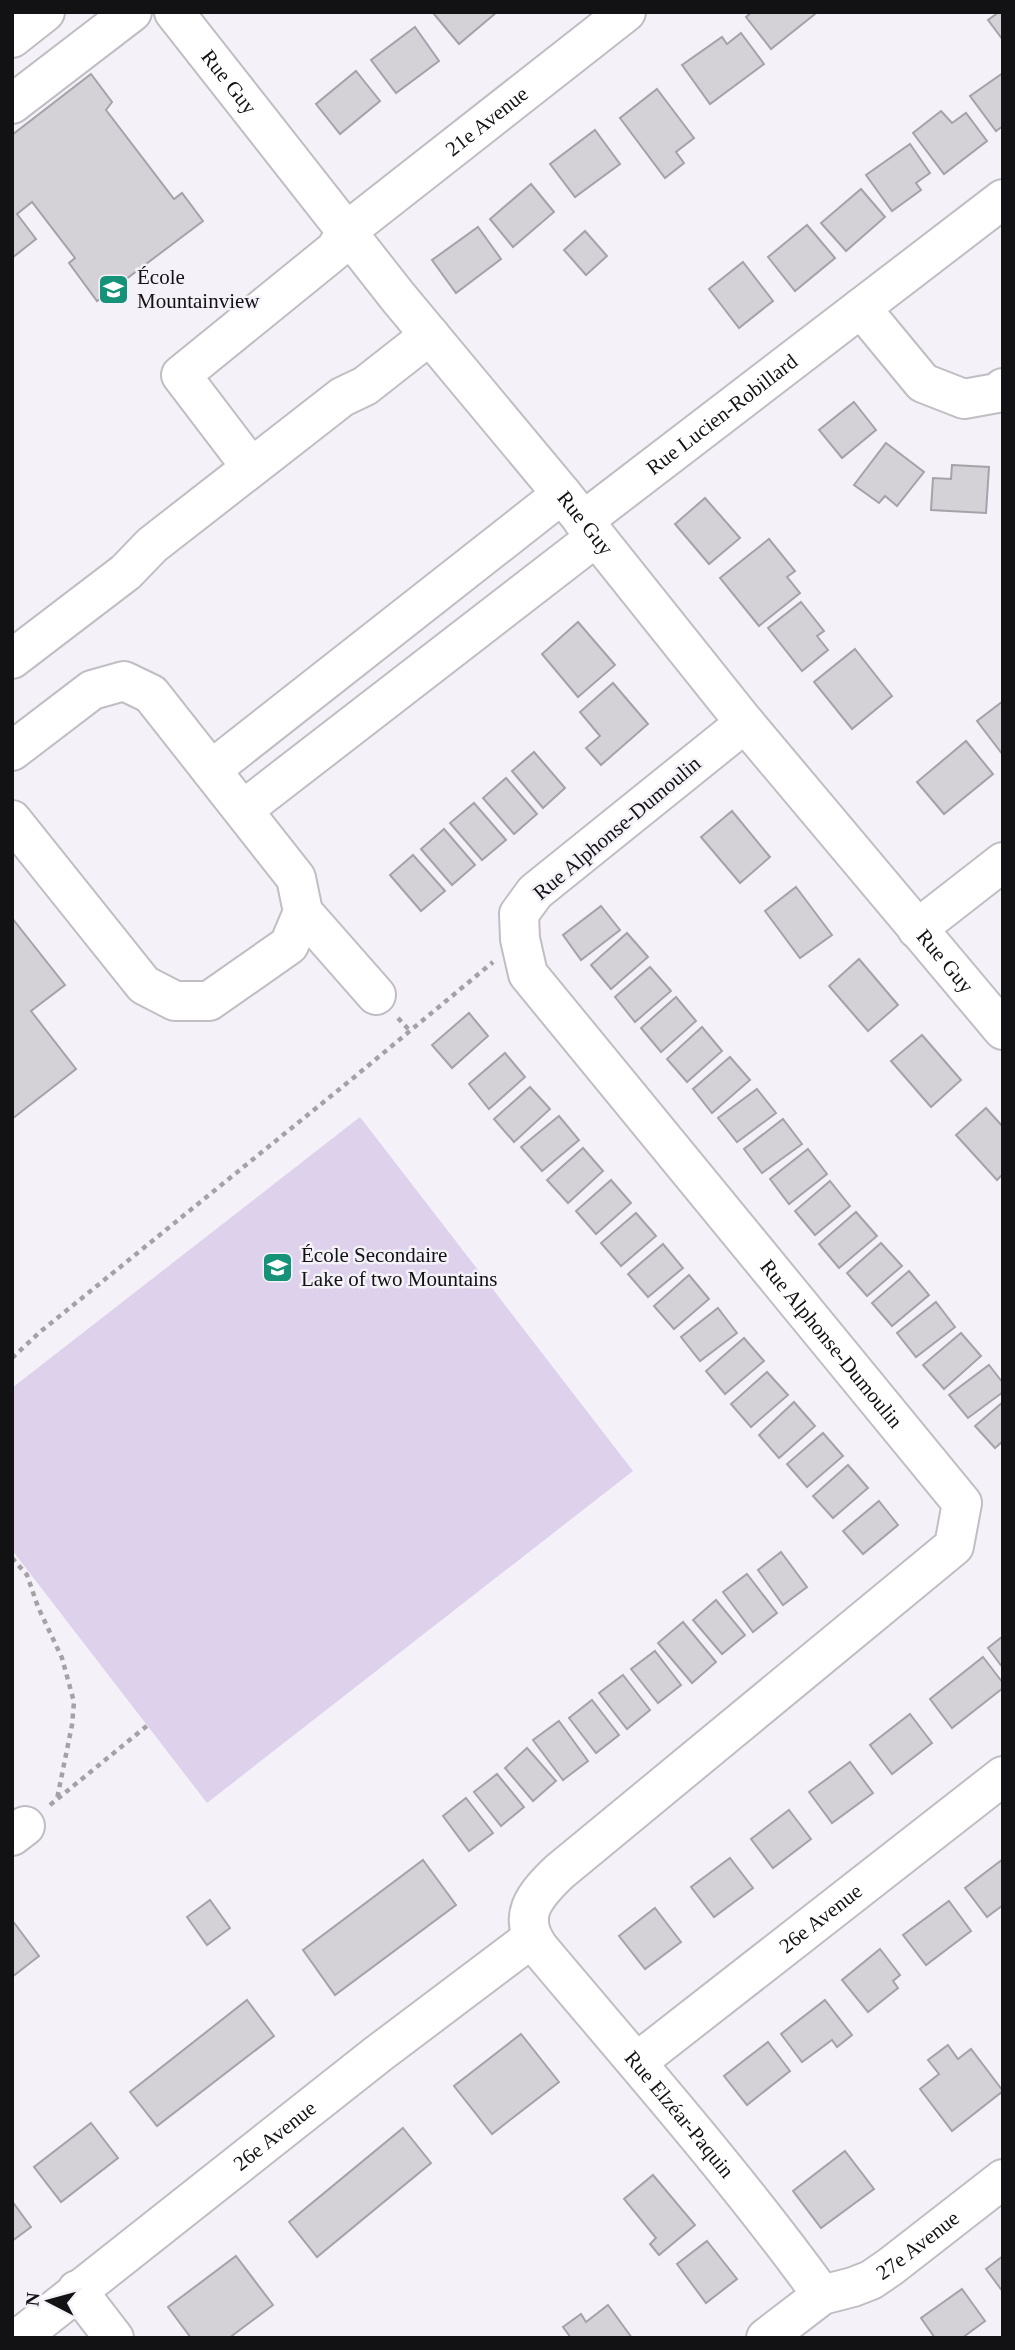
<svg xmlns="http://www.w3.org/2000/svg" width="1015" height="2350" viewBox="0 0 1015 2350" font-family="Georgia,serif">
<rect width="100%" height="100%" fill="#f4f1f8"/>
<polygon fill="#ddd1ec" points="360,1117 633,1471 207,1803 12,1550 12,1388"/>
<g fill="#d4d1d7" stroke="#a5a3a9" stroke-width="2">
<polygon points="436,12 497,12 459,44 434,14"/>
<polygon points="752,12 814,12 815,14 771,49 746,17"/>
<polygon points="999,12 1003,12 1003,40 988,20"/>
<polygon points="415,27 439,61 396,93 371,60"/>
<polygon points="741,33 764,64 710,104 682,65 722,37 727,44"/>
<polygon points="356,71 380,101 340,134 316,104"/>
<polygon points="1003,73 1003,126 996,131 970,96"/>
<polygon points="91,74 112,102 106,110 174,199 182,193 203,221 97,301 69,263 75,258 32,202 17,214 36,239 12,258 12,135"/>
<polygon points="657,89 694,138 676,152 684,163 665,178 620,118"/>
<polygon points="941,111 952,123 966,113 987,141 944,174 913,133"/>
<polygon points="595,130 620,164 575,197 550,164"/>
<polygon points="910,144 930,173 916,183 921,190 892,211 866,175"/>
<polygon points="531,184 554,212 513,247 490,219"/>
<polygon points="861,189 885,217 846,251 821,223"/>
<polygon points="807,225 835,258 795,291 768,257"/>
<polygon points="478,227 501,259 456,293 432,260"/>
<polygon points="585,231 607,256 586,275 564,250"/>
<polygon points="743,262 773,301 739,328 709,289"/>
<polygon points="854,402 876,430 842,458 819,430"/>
<polygon points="886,443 924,472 897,506 885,496 879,503 854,485"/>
<polygon points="952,465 989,467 986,513 931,510 933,478 951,479"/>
<polygon points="705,498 740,538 709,564 675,524"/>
<polygon points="769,539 795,571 787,577 800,593 759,626 720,578"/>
<polygon points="801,602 824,631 817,636 828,650 802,671 768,628"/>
<polygon points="578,622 615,665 578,697 542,654"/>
<polygon points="855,649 892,696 852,729 814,682"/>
<polygon points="613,683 648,724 601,765 586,748 600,736 580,712"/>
<polygon points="1003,701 1003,755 977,721"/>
<polygon points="966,741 993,774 944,814 917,782"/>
<polygon points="534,752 565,788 543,808 512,771"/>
<polygon points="506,778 537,814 514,834 483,798"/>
<polygon points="474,803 506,840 482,860 450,823"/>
<polygon points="732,811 770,857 740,883 701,837"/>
<polygon points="444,829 475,865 452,885 421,849"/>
<polygon points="413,855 445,891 421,911 390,875"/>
<polygon points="796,887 832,935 800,958 765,911"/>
<polygon points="601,906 620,930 581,960 563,935"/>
<polygon points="12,918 65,985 31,1011 76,1069 12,1119"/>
<polygon points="627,933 648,957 611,989 591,965"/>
<polygon points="859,959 898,1005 868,1031 829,986"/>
<polygon points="650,967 671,991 635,1022 615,997"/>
<polygon points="676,997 696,1021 661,1052 641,1028"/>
<polygon points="469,1013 488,1036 452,1068 432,1045"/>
<polygon points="702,1027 722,1051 687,1082 667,1059"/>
<polygon points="922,1035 961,1080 931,1107 891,1061"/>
<polygon points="505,1053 525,1077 489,1109 469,1084"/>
<polygon points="730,1057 750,1080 712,1113 693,1089"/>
<polygon points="530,1087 550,1109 514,1142 494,1119"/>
<polygon points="757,1089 776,1113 737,1142 718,1118"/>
<polygon points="986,1108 1003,1127 1003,1174 997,1180 956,1135"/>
<polygon points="559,1116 579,1140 542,1171 521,1147"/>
<polygon points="783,1119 802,1144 762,1173 744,1149"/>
<polygon points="583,1148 603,1171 568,1203 547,1180"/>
<polygon points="808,1149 827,1174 789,1204 770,1179"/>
<polygon points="611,1180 631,1203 596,1234 576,1211"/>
<polygon points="830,1181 850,1206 815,1235 795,1211"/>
<polygon points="856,1212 877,1236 839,1268 819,1244"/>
<polygon points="636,1213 656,1236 621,1266 601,1243"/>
<polygon points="881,1243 902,1266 867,1296 847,1273"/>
<polygon points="663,1244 683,1268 648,1297 628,1274"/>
<polygon points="909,1271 929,1295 892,1326 872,1303"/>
<polygon points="689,1275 709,1299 674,1329 654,1306"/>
<polygon points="936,1302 955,1327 916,1357 897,1333"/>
<polygon points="718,1308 737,1333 700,1361 681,1337"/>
<polygon points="961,1333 981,1356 944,1389 923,1365"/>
<polygon points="744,1338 764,1361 725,1394 706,1371"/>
<polygon points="989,1365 1003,1383 1003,1392 968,1418 949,1395"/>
<polygon points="767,1372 788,1395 751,1427 731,1404"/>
<polygon points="794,1402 815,1426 779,1458 759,1435"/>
<polygon points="1003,1402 1003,1441 995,1448 975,1426"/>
<polygon points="823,1433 843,1456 807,1487 787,1464"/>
<polygon points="848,1465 868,1488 833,1518 813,1496"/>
<polygon points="879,1501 898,1525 863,1554 843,1531"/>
<polygon points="781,1552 807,1587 783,1605 758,1570"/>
<polygon points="747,1574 777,1613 753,1632 723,1592"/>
<polygon points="716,1600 745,1635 722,1654 693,1620"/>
<polygon points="683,1622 716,1662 692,1683 658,1643"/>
<polygon points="1003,1636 1003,1668 988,1648"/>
<polygon points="655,1651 681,1685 658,1703 631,1669"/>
<polygon points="983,1657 1003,1683 1003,1688 952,1728 930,1699"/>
<polygon points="623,1675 650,1710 627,1729 599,1693"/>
<polygon points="592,1700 619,1735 596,1753 569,1718"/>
<polygon points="910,1714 932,1743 892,1774 870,1745"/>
<polygon points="559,1721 588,1761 563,1780 533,1740"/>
<polygon points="527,1748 556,1781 533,1801 505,1768"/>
<polygon points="850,1762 873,1793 832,1823 809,1792"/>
<polygon points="497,1774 524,1807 501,1826 474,1792"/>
<polygon points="466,1798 493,1833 469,1851 443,1816"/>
<polygon points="789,1810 811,1839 773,1868 751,1839"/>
<polygon points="730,1858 753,1888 714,1917 691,1887"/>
<polygon points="1003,1859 1003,1905 987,1917 965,1888"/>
<polygon points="423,1860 456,1905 335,1995 303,1950"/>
<polygon points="210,1900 230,1928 207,1945 187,1917"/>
<polygon points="949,1901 971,1931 926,1965 903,1935"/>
<polygon points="655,1908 681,1942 645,1969 619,1936"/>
<polygon points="12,1920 39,1956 12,1977"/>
<polygon points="880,1949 900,1975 893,1981 898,1988 868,2012 842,1980"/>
<polygon points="247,2000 274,2036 157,2126 130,2092"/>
<polygon points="825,2000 852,2035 837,2047 832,2040 802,2062 781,2034"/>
<polygon points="521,2034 559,2082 492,2134 454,2086"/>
<polygon points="768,2042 790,2071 747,2105 724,2076"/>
<polygon points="948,2045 958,2059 971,2049 1003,2091 952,2131 920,2089 939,2074 928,2060"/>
<polygon points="91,2123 118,2158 61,2202 34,2167"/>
<polygon points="403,2128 431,2163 317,2257 289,2222"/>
<polygon points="845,2151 874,2189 821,2228 793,2191"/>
<polygon points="653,2175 695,2225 659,2255 650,2244 656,2238 624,2199"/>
<polygon points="12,2201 31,2227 12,2241"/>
<polygon points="707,2241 737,2279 706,2303 677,2264"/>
<polygon points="236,2256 273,2305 229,2338 191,2338 168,2307"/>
<polygon points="1003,2256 1003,2292 986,2269"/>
<polygon points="962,2289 985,2321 962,2338 935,2338 921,2318"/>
<polygon points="608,2305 632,2338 571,2338 563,2327 581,2314 586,2322"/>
</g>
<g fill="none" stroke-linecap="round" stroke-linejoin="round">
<defs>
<g id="minor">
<path id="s1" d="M174,12L398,297L562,494L745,723L1003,1030"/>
<polyline points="12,38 45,12"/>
<polyline points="12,104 132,12"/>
<polyline points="861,308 923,383 964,399 997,393 1003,388"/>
<path id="s2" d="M251,467L181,375L335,250L347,231L626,12"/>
<path id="s3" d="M583,521L1003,199"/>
<polyline points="12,659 126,572 152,545 342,397 365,386 430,335"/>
<path id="s4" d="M745,723L535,892L519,914L520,939L528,974L962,1503L954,1546L559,1872C534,1896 516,1917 540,1949C636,2063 735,2175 822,2295"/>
<polyline points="12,751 92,690 124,681 151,694 296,878 303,912 289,945 209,1001 175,1001 144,985 12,820"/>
<polyline points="211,770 562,494"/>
<polyline points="243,810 596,537"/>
<polyline points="303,912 376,995"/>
<polyline points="917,929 1003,862"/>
<polyline points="12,1836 25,1826"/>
<path id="s5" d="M637,2062L1003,1776"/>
<polyline points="77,2290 114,2338"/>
<path id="s6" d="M19,2338L378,2054L532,1938"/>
<path id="s7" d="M766,2338L822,2295L853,2287L871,2280L890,2267L1003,2179"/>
</g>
</defs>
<use href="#minor" stroke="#c0bdc3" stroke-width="42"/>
<g stroke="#a4a2a7" stroke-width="4.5" stroke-dasharray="5 5" stroke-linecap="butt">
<polyline points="398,1018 410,1031"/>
<polyline points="12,1358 40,1332 352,1079 493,962"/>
<polyline points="12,1558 27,1575 38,1607 62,1658 74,1702 72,1725 57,1799"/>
<polyline points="50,1805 148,1725"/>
</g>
<use href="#minor" stroke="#fff" stroke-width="38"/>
</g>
<defs>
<symbol id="school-square" viewBox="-11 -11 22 22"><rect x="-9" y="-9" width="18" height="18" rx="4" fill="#169279" stroke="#f4f1f8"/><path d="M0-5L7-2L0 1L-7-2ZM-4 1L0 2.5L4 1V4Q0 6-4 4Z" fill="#fff"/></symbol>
</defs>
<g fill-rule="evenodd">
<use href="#school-square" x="96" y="272" width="35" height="35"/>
<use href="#school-square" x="260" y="1250" width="35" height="35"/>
</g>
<g text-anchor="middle" stroke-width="5" stroke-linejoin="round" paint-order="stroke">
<g font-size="21" fill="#121113" stroke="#f4f1f8">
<text dy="7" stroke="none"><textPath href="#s1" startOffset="89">Rue Guy</textPath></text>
<text dy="7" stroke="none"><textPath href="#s2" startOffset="514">21e Avenue</textPath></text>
<text dy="7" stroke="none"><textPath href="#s3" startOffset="175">Rue Lucien-Robillard</textPath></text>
<text dy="7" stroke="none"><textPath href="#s1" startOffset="656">Rue Guy</textPath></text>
<text transform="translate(617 828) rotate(-40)" y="7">Rue Alphonse-Dumoulin</text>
<text dy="7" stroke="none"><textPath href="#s1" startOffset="1223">Rue Guy</textPath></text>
<text dy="7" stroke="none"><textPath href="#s4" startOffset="836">Rue Alphonse-Dumoulin</textPath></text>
<text dy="7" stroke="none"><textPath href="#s5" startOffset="233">26e Avenue</textPath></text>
<text dy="7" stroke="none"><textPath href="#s4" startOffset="1904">Rue Elzéar-Paquin</textPath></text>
<text dy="7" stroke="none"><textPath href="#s6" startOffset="326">26e Avenue</textPath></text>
<text dy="7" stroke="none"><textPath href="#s7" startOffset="180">27e Avenue</textPath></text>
</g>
<g font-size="21" fill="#121113" stroke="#f4f1f8" text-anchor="start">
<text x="137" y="284">École<tspan x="137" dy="24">Mountainview</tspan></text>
<text x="301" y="1262">École Secondaire<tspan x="301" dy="24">Lake of two Mountains</tspan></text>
</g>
</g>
<rect width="1015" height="2350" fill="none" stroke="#121113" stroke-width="28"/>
<g transform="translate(49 2301) rotate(276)" stroke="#f4f1f8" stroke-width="5" paint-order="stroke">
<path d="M0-5L12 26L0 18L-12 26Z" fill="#121113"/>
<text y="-10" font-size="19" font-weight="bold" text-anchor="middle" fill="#121113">N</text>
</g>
</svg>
